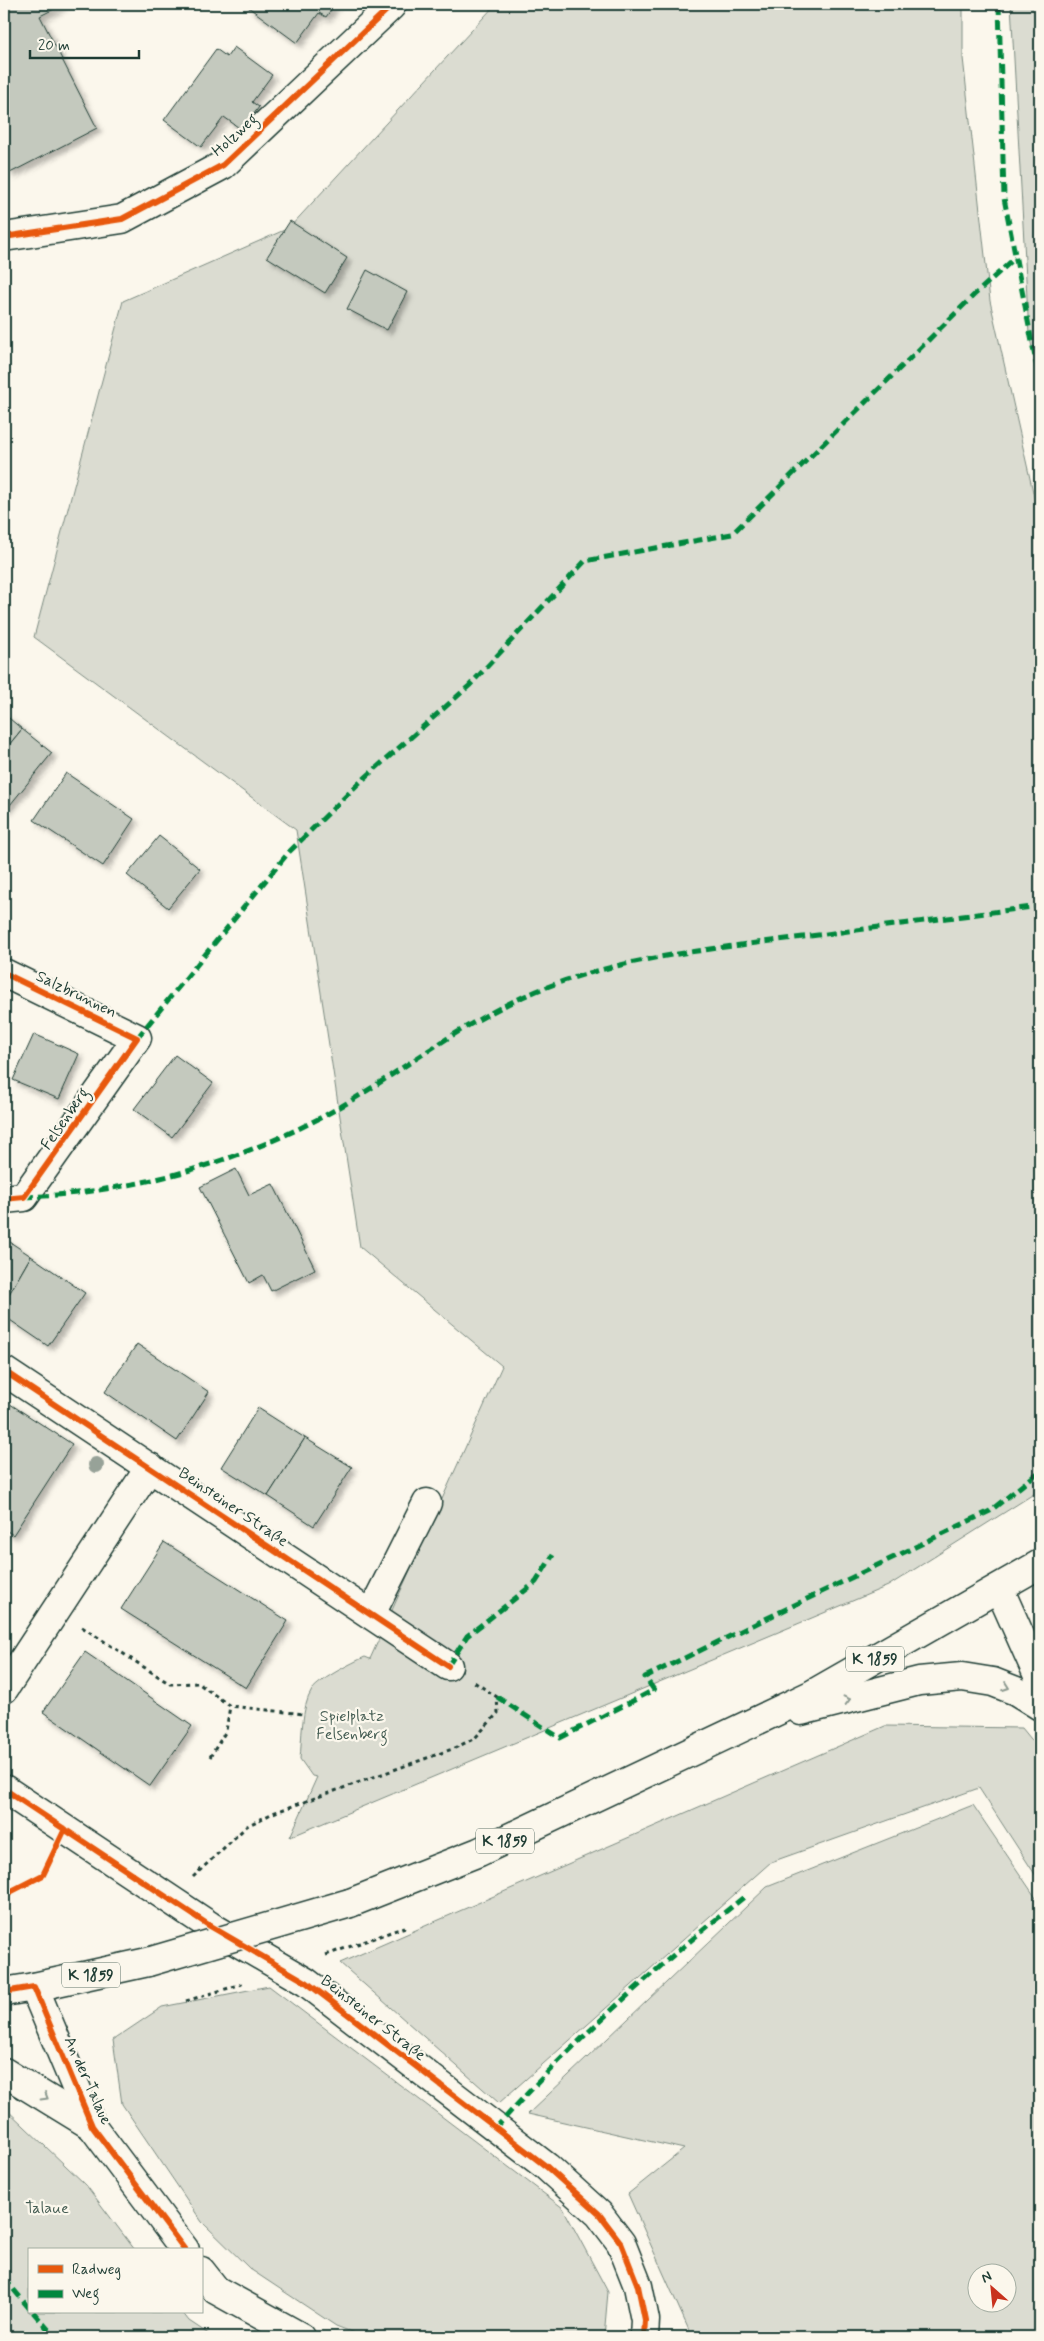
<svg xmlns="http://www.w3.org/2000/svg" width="1044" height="2341" viewBox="0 0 1044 2341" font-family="Mynerve,sans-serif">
<defs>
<filter id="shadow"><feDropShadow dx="4.5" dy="4.5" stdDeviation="2.5" flood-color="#0004"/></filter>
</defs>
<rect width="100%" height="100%" fill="#fbf7ec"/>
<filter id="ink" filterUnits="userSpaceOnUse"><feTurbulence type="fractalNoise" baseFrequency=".02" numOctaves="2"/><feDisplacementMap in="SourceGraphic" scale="10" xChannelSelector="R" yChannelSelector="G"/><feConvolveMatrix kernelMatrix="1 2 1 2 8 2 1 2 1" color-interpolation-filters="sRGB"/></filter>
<g filter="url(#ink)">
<g fill="#dbdcd1" stroke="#7d8c82" fill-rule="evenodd">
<path d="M496,4H963V58L990,301L1040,523V1490L888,1586L290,1837L317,1777L312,1776L300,1759C302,1740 301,1707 312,1690C320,1679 353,1662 365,1657L370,1659L502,1366L360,1247L296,830L34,637L123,301L289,228Z"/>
<polygon points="1011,4 1040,4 1040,383 1029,334"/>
<polygon points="885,1726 1022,1728 1040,1750 1040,1882 979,1788 771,1862 499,2103 340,1963"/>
<path d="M973,1805L1040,1904V2337H692L628,2194L684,2149L528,2114L767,1887ZM976,2274H1006V2304H976Z"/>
<polygon points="269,1986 563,2208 608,2292 604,2337 364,2337 336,2326 250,2269 202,2222 122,2104 113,2040 162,2007"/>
<polygon points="4,2107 86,2185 135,2250 29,2250 29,2312 182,2312 189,2321 213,2337 4,2337"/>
</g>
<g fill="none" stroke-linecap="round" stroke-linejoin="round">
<polyline stroke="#74847b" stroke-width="11" points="4,2337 5,2337"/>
</g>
<g fill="#c4c9be" stroke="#1f3d34" filter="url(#shadow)">
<polygon points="4,4 64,4 40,16 97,128 10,173 4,161"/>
<polygon points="251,4 335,4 326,17 319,13 297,43 248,7"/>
<polygon points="234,47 272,75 252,102 259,107 242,130 224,117 201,147 164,120 216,49 227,57"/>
<polygon points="290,221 347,258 325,293 267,257"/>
<polygon points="367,270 407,292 387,330 347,309"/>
<polygon points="4,714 22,729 4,751"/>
<polygon points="22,729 52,753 6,810 4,809 4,751"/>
<polygon points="66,773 134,819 103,866 34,820"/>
<polygon points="159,836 200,869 168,908 127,875"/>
<polygon points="34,1034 79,1054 59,1099 13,1080"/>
<polygon points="175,1055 213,1083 172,1137 134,1109"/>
<polygon points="236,1169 249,1195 273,1184 315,1269 271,1291 263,1275 249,1283 200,1187"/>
<polygon points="4,1238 31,1256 4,1303"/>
<polygon points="31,1256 85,1293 48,1346 4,1316 4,1303"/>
<polygon points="137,1344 209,1392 177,1441 105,1392"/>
<polygon points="7,1402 72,1444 13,1535 4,1529 4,1407"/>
<polygon points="258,1408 305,1438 268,1496 221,1467"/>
<polygon points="305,1438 352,1467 314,1526 268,1496"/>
<polygon points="164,1542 288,1621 246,1688 121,1609"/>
<polygon points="85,1652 192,1726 150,1786 43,1712"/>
</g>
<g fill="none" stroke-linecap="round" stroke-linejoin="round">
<defs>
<g id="minor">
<polyline points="4,237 122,219 223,165 391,6"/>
<polyline points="4,973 137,1038 24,1197 4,1199"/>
<polyline points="4,1371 448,1666"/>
<polyline points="371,1614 427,1503"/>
<polyline points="4,1689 150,1467"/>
<polyline points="4,1789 210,1926 306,1982 547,2167 599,2214 621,2243 638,2286 645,2320 644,2337"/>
<polyline points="4,1992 34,1987 92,2126 185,2250"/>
<polyline points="4,2072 92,2126"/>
<polyline points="201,2271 216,2290 301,2337"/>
</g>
<g id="highway">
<polyline points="999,1588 1040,1680"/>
<polyline points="801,1711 919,1681 962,1677 993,1682 1016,1691 1040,1706"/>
<polyline points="350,1903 479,1852 811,1695 1040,1564"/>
<polyline points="34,1987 148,1962"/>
</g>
</defs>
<use href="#minor" stroke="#1f3d34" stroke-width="31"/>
<use href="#highway" stroke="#1f3d34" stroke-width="31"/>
<g stroke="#1f3d34" stroke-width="3" stroke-dasharray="4 4" stroke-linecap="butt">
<polyline points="82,1627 170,1684 198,1683 230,1706 304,1714"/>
<polyline points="210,1757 226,1731 230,1706"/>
<polyline points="193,1877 247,1826 273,1813 455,1748 475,1738 498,1713 497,1697 474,1682"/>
<polyline points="326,1955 405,1927"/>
<polyline points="186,2001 242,1984"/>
</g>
<use href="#minor" stroke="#fbf7ec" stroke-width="28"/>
<use href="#highway" stroke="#fbf7ec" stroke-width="28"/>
<defs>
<polyline id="highway-bridge" points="148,1962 350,1903"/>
</defs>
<use href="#highway-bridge" stroke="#1f3d34" stroke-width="31" stroke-linecap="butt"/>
<use href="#highway-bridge" stroke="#fbf7ec" stroke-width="28"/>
<g stroke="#00873e" stroke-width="5" stroke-dasharray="10 5" stroke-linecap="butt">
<polyline points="999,4 1004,198 1040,383"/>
<polyline points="137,1038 289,852 358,784 469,686 585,561 732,534 974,295 1015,258"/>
<path d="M24,1197C136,1193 250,1160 347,1103C409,1066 465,1021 532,993C610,960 695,951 779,940C866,929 953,917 1040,906"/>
<polyline points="448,1666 467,1636 536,1582 553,1555"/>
<polyline points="497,1697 560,1738 654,1690 645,1677 990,1511 1040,1471"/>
<path d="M495,2129C570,2044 656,1967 744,1897"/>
<polyline points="4,2278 29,2308"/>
<polyline points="33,2312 55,2337"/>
</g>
<defs>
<g id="cycleway">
<polyline points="4,237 122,219 223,165 393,4"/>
<polyline points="4,973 137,1038 24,1197 4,1199"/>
<polyline points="4,1371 448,1666"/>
<polyline points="4,1789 210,1926 306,1982 547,2167 599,2214 621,2243 638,2286 645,2320 644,2337"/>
<polyline points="4,1895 43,1875 65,1829"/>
<polyline points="4,1992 34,1987 92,2126 185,2250"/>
</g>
</defs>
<use href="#cycleway" stroke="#fbf7ec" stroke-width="9"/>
<use href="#cycleway" stroke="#e8590c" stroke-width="6"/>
</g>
<circle fill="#97a298" cx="96" cy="1465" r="8"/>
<defs><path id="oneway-chevron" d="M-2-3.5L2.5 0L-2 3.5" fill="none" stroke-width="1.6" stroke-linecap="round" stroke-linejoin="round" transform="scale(1.25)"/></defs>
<g stroke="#8d9a90">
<use href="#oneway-chevron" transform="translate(1006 1687) rotate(20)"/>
<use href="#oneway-chevron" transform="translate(847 1700) rotate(-14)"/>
<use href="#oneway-chevron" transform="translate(45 2097) rotate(31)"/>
</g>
</g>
<g text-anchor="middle" stroke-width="4.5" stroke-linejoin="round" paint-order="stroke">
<g fill="#fbf7ec" stroke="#61756b" stroke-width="1">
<rect x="846" y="1646.5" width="58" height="25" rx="4"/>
<rect x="476" y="1828.5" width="58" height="25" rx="4"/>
<rect x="62" y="1962.5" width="58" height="25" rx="4"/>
</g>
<g font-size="15" font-weight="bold" fill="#1f3d34">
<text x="875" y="1664">K 1859</text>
<text x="505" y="1846">K 1859</text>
<text x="91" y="1980">K 1859</text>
</g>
<g font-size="16" fill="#1f3d34" stroke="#fbf7ec">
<text transform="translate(234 134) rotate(-42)" y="6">Holzweg</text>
<text transform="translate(77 993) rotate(26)" y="6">Salzbrunnen</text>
<text transform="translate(64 1118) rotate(-55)" y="6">Felsenberg</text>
<text transform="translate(234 1506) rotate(34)" y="6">Beinsteiner Straße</text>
<text transform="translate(374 2017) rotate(38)" y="6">Beinsteiner Straße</text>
<text transform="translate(89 2080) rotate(66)" y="6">An der Talaue</text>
</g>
<g font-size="16" fill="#455d53" stroke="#fbf7ec">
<text x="352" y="1721">Spielplatz<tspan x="352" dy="18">Felsenberg</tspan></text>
<text x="47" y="2213">Talaue</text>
</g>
</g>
<rect width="1044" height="2341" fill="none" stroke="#fbf7ec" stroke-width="20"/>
<rect x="10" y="10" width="1024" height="2321" fill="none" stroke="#1f3d34" stroke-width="2" filter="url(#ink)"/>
<rect x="28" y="2248" width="175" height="65" fill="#fbf7ec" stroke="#a3ada2"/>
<rect x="38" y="2265" width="25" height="8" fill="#e8590c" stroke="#a3ada2"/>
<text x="72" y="2274" font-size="15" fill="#1f3d34">Radweg</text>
<rect x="38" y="2290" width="25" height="8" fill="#00873e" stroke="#a3ada2"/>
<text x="72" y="2298" font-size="15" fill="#1f3d34">Weg</text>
<g transform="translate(992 2288) rotate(333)"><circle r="24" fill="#fbf7ec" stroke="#a3ada2"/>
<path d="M0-4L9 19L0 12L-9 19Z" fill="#c8321e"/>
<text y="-8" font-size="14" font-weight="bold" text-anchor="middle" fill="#1f3d34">N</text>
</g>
<path d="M30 50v8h109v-8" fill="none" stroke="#1f3d34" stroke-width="2.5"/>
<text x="38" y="50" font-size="15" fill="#1f3d34" stroke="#fbf7ec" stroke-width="4" paint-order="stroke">20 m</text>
</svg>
